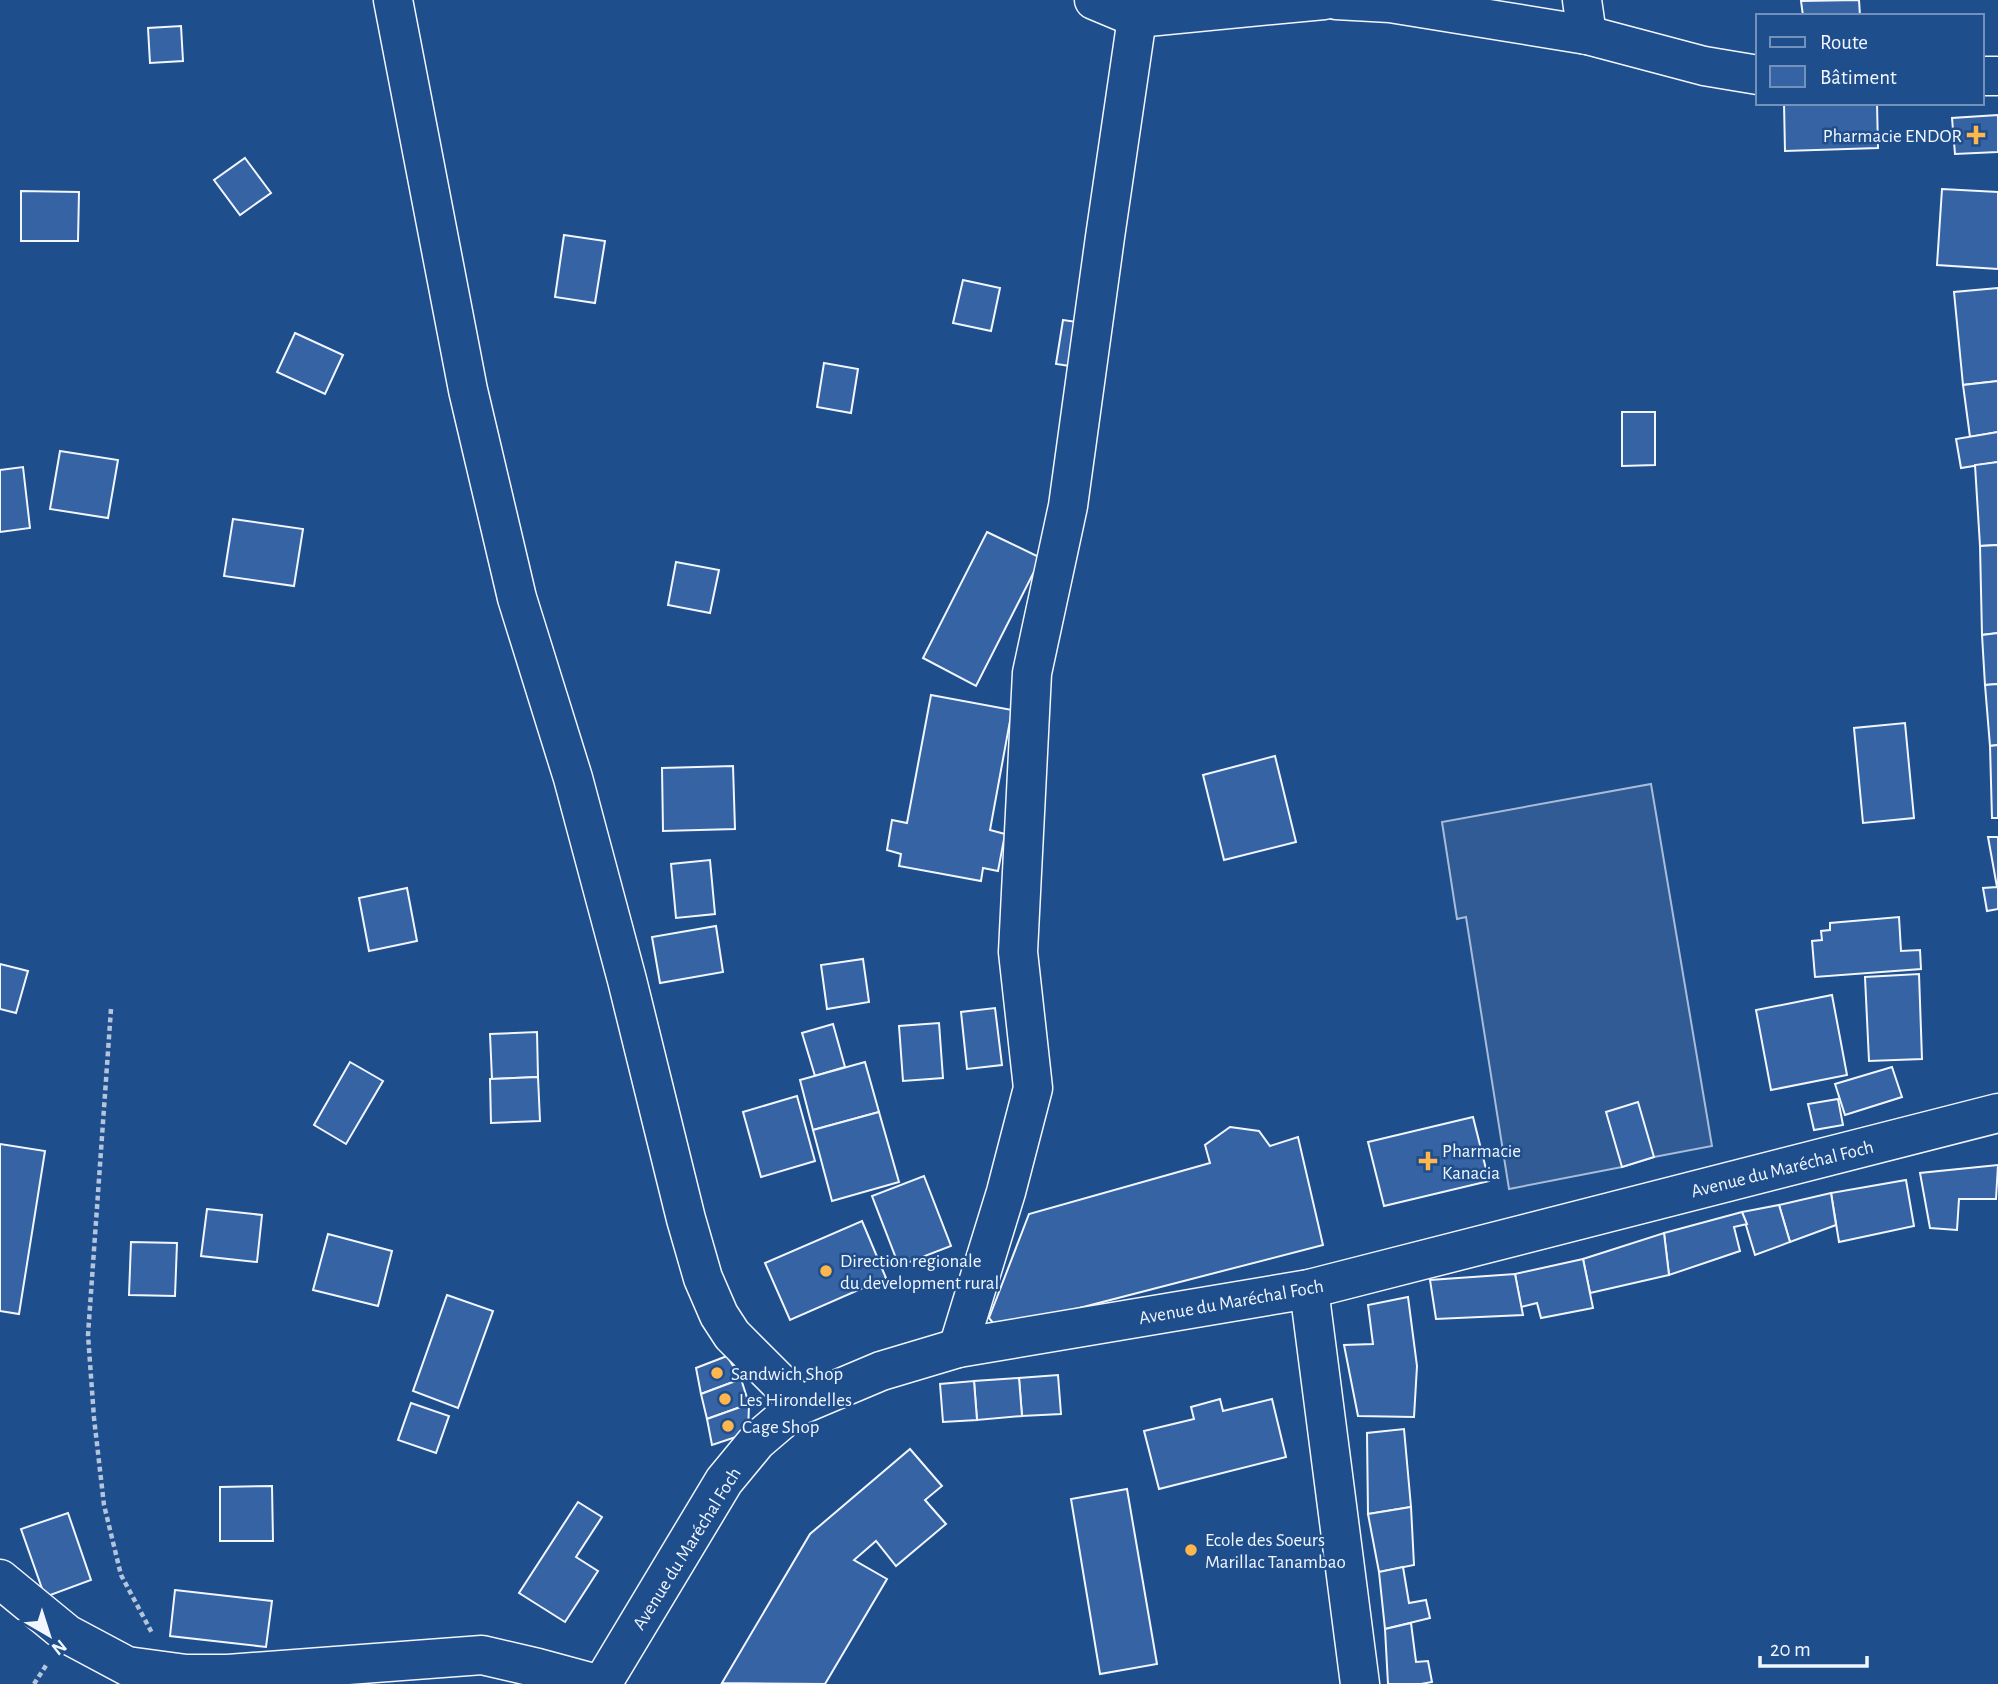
<svg xmlns="http://www.w3.org/2000/svg" width="1998" height="1684" viewBox="0 0 1998 1684" font-family="'Alegreya Sans',sans-serif">
<rect width="100%" height="100%" fill="#1f4e8c"/>
<polygon fill="#305b95" stroke="#a8bbd7" stroke-width="2" points="1651,784 1712,1146 1654,1157 1622,1167 1509,1189 1466,917 1457,919 1442,822"/>
<g fill="#3563a3" stroke="#f2f6ff" stroke-width="2">
<polygon points="1859,0 1860,16 1803,16 1801,1"/>
<polygon points="181,26 183,61 150,63 148,28"/>
<polygon points="1784,103 1877,103 1878,148 1785,151"/>
<polygon points="1998,115 1998,152 1955,154 1952,118"/>
<polygon points="245,158 271,193 240,215 214,180"/>
<polygon points="1942,189 1998,192 1998,269 1937,265"/>
<polygon points="21,191 79,192 78,241 21,241"/>
<polygon points="564,235 605,241 595,303 555,297"/>
<polygon points="963,280 1000,288 991,331 953,323"/>
<polygon points="1998,288 1998,381 1963,385 1954,292"/>
<polygon points="1063,320 1084,323 1077,367 1056,364"/>
<polygon points="295,333 343,355 325,394 277,372"/>
<polygon points="824,363 858,369 851,413 817,407"/>
<polygon points="1998,381 1998,432 1970,437 1963,385"/>
<polygon points="1622,412 1655,412 1655,465 1622,466"/>
<polygon points="1998,432 1998,462 1961,468 1956,439"/>
<polygon points="60,451 118,460 108,518 50,509"/>
<polygon points="1998,462 1998,545 1980,546 1975,465"/>
<polygon points="23,467 30,528 0,532 0,470"/>
<polygon points="233,519 303,529 294,586 224,576"/>
<polygon points="987,532 1041,558 976,686 923,658"/>
<polygon points="1998,545 1998,633 1982,635 1980,546"/>
<polygon points="676,562 719,570 710,613 668,605"/>
<polygon points="1998,633 1998,684 1985,685 1982,635"/>
<polygon points="1998,684 1998,745 1990,746 1985,685"/>
<polygon points="931,695 1012,710 990,830 1005,834 998,871 983,868 981,881 899,866 901,854 887,850 892,820 907,823"/>
<polygon points="1905,723 1914,818 1863,823 1854,728"/>
<polygon points="1998,745 1998,818 1992,818 1990,746"/>
<polygon points="1275,756 1296,842 1224,860 1203,775"/>
<polygon points="733,766 735,829 663,831 662,768"/>
<polygon points="1988,837 1998,837 1998,909 1987,911 1983,888 1997,887"/>
<polygon points="710,860 715,914 676,918 671,864"/>
<polygon points="407,888 417,941 369,951 359,898"/>
<polygon points="1899,917 1901,951 1920,950 1921,969 1815,977 1812,941 1822,940 1821,931 1830,930 1830,923"/>
<polygon points="716,926 723,972 660,983 652,937"/>
<polygon points="863,959 869,1002 827,1009 821,965"/>
<polygon points="0,964 28,971 16,1013 0,1009"/>
<polygon points="1919,974 1922,1059 1869,1061 1865,977"/>
<polygon points="1832,995 1847,1075 1771,1090 1756,1010"/>
<polygon points="995,1008 1002,1065 967,1069 961,1012"/>
<polygon points="939,1023 943,1078 903,1081 899,1026"/>
<polygon points="833,1024 845,1067 815,1076 802,1033"/>
<polygon points="537,1032 538,1077 492,1079 490,1034"/>
<polygon points="350,1062 383,1081 346,1144 314,1125"/>
<polygon points="865,1062 879,1112 813,1130 800,1080"/>
<polygon points="1892,1067 1902,1097 1845,1115 1835,1084"/>
<polygon points="538,1077 540,1121 491,1123 490,1079"/>
<polygon points="797,1096 815,1161 761,1177 743,1112"/>
<polygon points="1838,1099 1843,1125 1814,1130 1808,1104"/>
<polygon points="1638,1102 1654,1157 1622,1167 1606,1112"/>
<polygon points="879,1112 899,1182 832,1201 813,1130"/>
<polygon points="1473,1117 1489,1181 1384,1206 1368,1142"/>
<polygon points="1230,1127 1259,1131 1270,1146 1298,1137 1323,1245 998,1329 989,1318 1029,1214 1210,1163 1205,1145"/>
<polygon points="0,1144 45,1151 19,1314 0,1311"/>
<polygon points="1998,1165 1996,1199 1959,1199 1957,1230 1930,1228 1920,1173"/>
<polygon points="924,1176 951,1246 899,1266 872,1196"/>
<polygon points="1906,1180 1914,1226 1839,1242 1831,1193"/>
<polygon points="1831,1193 1836,1225 1790,1242 1779,1205"/>
<polygon points="1779,1205 1790,1242 1755,1255 1742,1212"/>
<polygon points="207,1209 262,1215 257,1262 201,1256"/>
<polygon points="1742,1212 1747,1224 1734,1227 1740,1251 1669,1275 1664,1233"/>
<polygon points="862,1221 886,1278 790,1320 765,1263"/>
<polygon points="1664,1233 1669,1275 1590,1293 1583,1259"/>
<polygon points="328,1234 392,1251 378,1306 313,1290"/>
<polygon points="131,1242 177,1243 175,1296 129,1295"/>
<polygon points="1583,1259 1593,1308 1541,1318 1537,1303 1521,1307 1515,1274"/>
<polygon points="1515,1274 1523,1315 1436,1319 1430,1280"/>
<polygon points="447,1295 493,1311 458,1408 413,1391"/>
<polygon points="1408,1297 1417,1366 1414,1417 1358,1416 1344,1345 1373,1344 1368,1305"/>
<polygon points="727,1356 741,1379 701,1394 696,1368"/>
<polygon points="1058,1375 1061,1414 1022,1416 1019,1378"/>
<polygon points="1019,1378 1022,1416 977,1420 974,1381"/>
<polygon points="741,1379 749,1404 707,1419 701,1394"/>
<polygon points="974,1381 977,1420 943,1422 940,1384"/>
<polygon points="1220,1399 1223,1411 1272,1399 1286,1457 1159,1489 1144,1431 1194,1419 1191,1407"/>
<polygon points="411,1403 449,1416 436,1453 398,1440"/>
<polygon points="749,1404 748,1433 712,1445 707,1419"/>
<polygon points="1404,1429 1411,1507 1368,1514 1367,1433"/>
<polygon points="910,1449 942,1486 925,1500 946,1524 896,1566 876,1541 854,1560 887,1579 825,1684 722,1683 810,1534"/>
<polygon points="272,1486 273,1541 220,1541 220,1487"/>
<polygon points="1127,1489 1157,1664 1100,1674 1071,1499"/>
<polygon points="578,1502 602,1517 576,1557 598,1571 565,1622 519,1593"/>
<polygon points="1411,1507 1414,1565 1379,1572 1368,1514"/>
<polygon points="68,1513 91,1580 45,1597 21,1529"/>
<polygon points="1403,1567 1409,1603 1426,1600 1430,1618 1385,1629 1379,1572"/>
<polygon points="175,1590 272,1601 266,1647 170,1636"/>
<polygon points="1411,1623 1416,1662 1428,1661 1432,1682 1421,1684 1388,1684 1385,1629"/>
</g>
<g fill="none" stroke-linecap="round" stroke-linejoin="round">
<defs>
<g id="minor">
<polyline points="393,0 468,390 517,598 573,778 627,980 686,1219 703,1278 719,1315 732,1335 781,1384 798,1406"/>
<polyline points="1094,0 1137,18 1324,0"/>
<polyline points="1336,0 1390,3 1587,35 1704,66 1758,75"/>
<polyline points="1582,0 1587,35"/>
<polyline points="1982,76 1998,76"/>
<polyline points="1309,1289 1360,1684"/>
<polyline points="958,1348 1006,1192 1033,1088 1018,952 1032,673 1068,506 1105,237 1137,18"/>
<polyline points="0,1579 67,1634 127,1666 186,1674 228,1674 482,1655 538,1668 597,1684"/>
</g>
<polyline id="major" points="602,1684 724,1481 757,1441 798,1406 881,1371 958,1348 1309,1289 1998,1113"/>
</defs>
<use href="#minor" stroke="#f2f6ff" stroke-width="41"/>
<use href="#major" stroke="#f2f6ff" stroke-width="41"/>
<g stroke="#b3c4dc" stroke-width="4.5" stroke-dasharray="5 3.5" stroke-linecap="butt">
<polyline points="111,1009 88,1335 94,1418 104,1505 121,1575 152,1633"/>
<polyline points="34,1684 47,1664"/>
</g>
<use href="#minor" stroke="#1f4e8c" stroke-width="38"/>
<use href="#major" stroke="#1f4e8c" stroke-width="38"/>
</g>
<g fill="#ffb74d" stroke="#1f4e8c" stroke-width="2.5">
<path d="M1972.5 124.5h7v7h7v7h-7v7h-7v-7h-7v-7h7z"/>
<path d="M1424.5 1150.5h7v7h7v7h-7v7h-7v-7h-7v-7h7z"/>
<circle cx="826" cy="1271" r="7"/>
<circle cx="717" cy="1373" r="7"/>
<circle cx="725" cy="1399" r="7"/>
<circle cx="728" cy="1426" r="7"/>
<circle cx="1191" cy="1550" r="7"/>
</g>
<g text-anchor="middle" stroke-width="5" stroke-linejoin="round" paint-order="stroke">
<g font-size="19" fill="#f2f6ff" stroke="#1f4e8c" text-anchor="start">
<text x="1962" y="142" text-anchor="end">Pharmacie ENDOR</text>
<text x="1442" y="1157">Pharmacie<tspan x="1442" dy="22">Kanacia</tspan></text>
<text x="840" y="1267">Direction regionale<tspan x="840" dy="22">du development rural</tspan></text>
<text x="731" y="1380">Sandwich Shop</text>
<text x="739" y="1406">Les Hirondelles</text>
<text x="742" y="1433">Cage Shop</text>
<text x="1205" y="1546">Ecole des Soeurs<tspan x="1205" dy="22">Marillac Tanambao</tspan></text>
</g>
<g font-size="19" fill="#f2f6ff" stroke="#1f4e8c">
<text transform="translate(1782 1168) rotate(-14)" y="7">Avenue du Maréchal Foch</text>
<text transform="translate(1231 1301) rotate(-10)" y="7">Avenue du Maréchal Foch</text>
<text transform="translate(686 1548) rotate(-58)" y="7">Avenue du Maréchal Foch</text>
</g>
</g>
<rect x="1756" y="14" width="228" height="91" fill="#1f4e8c" stroke="#7391ba" stroke-width="2"/>
<rect x="1770" y="37" width="35" height="10" fill="#1f4e8c" stroke="#7391ba" stroke-width="2"/>
<text x="1820" y="49" font-size="21" fill="#f2f6ff">Route</text>
<rect x="1770" y="66" width="35" height="21" fill="#3563a3" stroke="#7391ba" stroke-width="2"/>
<text x="1820" y="84" font-size="21" fill="#f2f6ff">Bâtiment</text>
<g transform="translate(49 1635) rotate(141)" stroke="#1f4e8c" stroke-width="5" paint-order="stroke">
<path d="M0-5L12 26L0 18L-12 26Z" fill="#f2f6ff"/>
<text y="-10" font-size="19" font-weight="bold" text-anchor="middle" fill="#f2f6ff">N</text>
</g>
<path d="M1760 1656v10h107v-10" fill="none" stroke="#f2f6ff" stroke-width="3.5"/>
<text x="1770" y="1656" font-size="21" fill="#f2f6ff" stroke="#1f4e8c" stroke-width="5" paint-order="stroke">20 m</text>
</svg>
